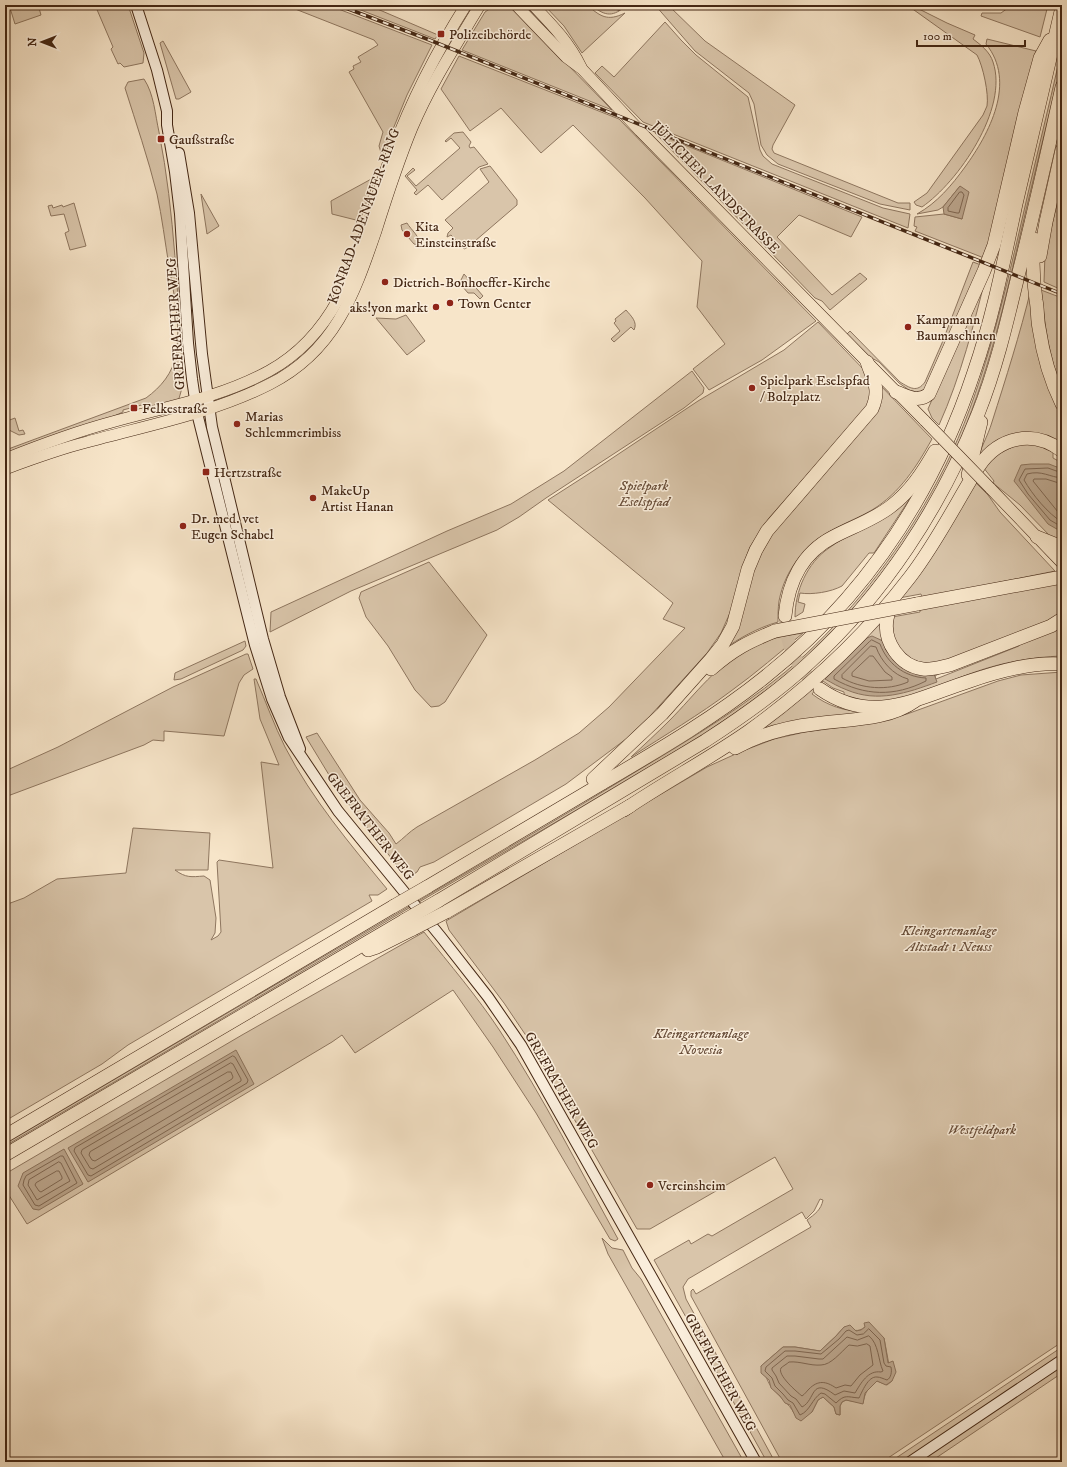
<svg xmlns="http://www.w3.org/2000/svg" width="1067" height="1467" viewBox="0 0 1067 1467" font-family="'IM FELL DW Pica',serif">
<rect width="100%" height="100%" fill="#f7e5c9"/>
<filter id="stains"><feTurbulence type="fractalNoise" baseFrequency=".005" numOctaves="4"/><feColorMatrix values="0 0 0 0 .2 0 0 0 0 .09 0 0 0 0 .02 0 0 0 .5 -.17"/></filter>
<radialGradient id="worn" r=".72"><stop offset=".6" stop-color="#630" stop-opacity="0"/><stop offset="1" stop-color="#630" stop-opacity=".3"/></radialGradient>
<g fill="#d9c5aa" stroke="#8e765f" fill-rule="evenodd">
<polygon points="20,5 32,5 33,9 39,8 41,15 15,24 10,8"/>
<polygon points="95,5 128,5 144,53 143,63 124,67 120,63 118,64 111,49 113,47"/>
<polygon points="285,5 328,5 432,45 407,95 382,156 379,146 383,132 349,72 354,69 353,66 361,62 358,57 378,45 374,40"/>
<polygon points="348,5 368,5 438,35 435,39"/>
<polygon points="497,5 502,6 503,5 509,5 612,110 462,50 485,12 491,8"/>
<path d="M544,5H587C600,16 607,22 625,13L582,53L564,26Z"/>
<path d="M591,5H611L619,11L625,5H627C613,17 606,17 591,5Z"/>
<polygon points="655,5 668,5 705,41 795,105 773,145 772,149 774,153 898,203 910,203 910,210 880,204 778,164 767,155 761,145 754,104 749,93 695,51"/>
<path d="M907,5H911L947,23L975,35L973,39C981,45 990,52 993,62C1009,109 958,182 922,207L916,205L914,202L927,193L983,115C984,112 986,109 987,106C989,94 983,66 977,55Z"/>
<polygon points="1012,5 1048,5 1040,37 981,16 982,13 1001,13"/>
<polygon points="665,22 681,40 696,55 748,97 760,150 763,156 772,164 883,208 910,214 908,228 643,122 595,73 602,66 614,77"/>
<path d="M987,39L1036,51L1019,113L991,239L984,258L915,231L917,227L914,226L915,217L944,214L962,219L960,186L943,207L938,210L917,214C937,203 952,185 965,167C989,134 1017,82 986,44Z"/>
<polygon points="163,41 191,92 179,99 176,99 160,43"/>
<path d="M1062,48V58L1059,74C1044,134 1030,193 1016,253C998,330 979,408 941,479C907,545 861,606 807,656C754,705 692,742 630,778C564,818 497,856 431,895C289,979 147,1063 5,1146V1144C147,1060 289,977 430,894C498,854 565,815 632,774C692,738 753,702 805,655C858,605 903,546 937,482C978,406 998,321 1018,237C1032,174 1048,111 1062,48Z"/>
<polygon points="459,56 619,119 816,321 762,360 709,390 693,369 725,344 697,307 702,261 645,198 573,125 541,153 501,108 470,131 441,89"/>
<path d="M144,79C154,94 155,114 159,132C175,213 177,298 184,381L178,402L164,405L150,406L149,403L123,410V412L105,420L5,454V451L11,448L146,398C161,387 173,373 176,354C181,325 174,295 169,266C165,242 162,217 157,194C148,158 136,123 125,88L128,82Z"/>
<polygon points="463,132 471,142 469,146 470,148 474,147 488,164 479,167 442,200 428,185 416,195 414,193 417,190 405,176 413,168 415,170 407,176 416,186 460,148 451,138 446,142 445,141 454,133"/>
<polygon points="655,133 862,217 851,237 799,215 777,237 832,295 860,273 867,279 830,310 822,301 815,298"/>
<polygon points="490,166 517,200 517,205 468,247 464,249 451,235 447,237 448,233 453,228 445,220 489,182 480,169"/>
<polygon points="375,177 360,221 332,214 331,201"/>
<polygon points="1062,183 1062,290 1044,282 1045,254"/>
<polygon points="201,194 219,226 207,234"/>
<polygon points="74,203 86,246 70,250 65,233 69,231 64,214 51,216 48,206 52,205 53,208 62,205 63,207"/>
<path d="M407,223C411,230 421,237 419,245L414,244L402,230L401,225Z"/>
<path d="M973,262L981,265L924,390L916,392L909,390L899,383L879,362L870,357L847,334L850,331L900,382C910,388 917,393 925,382L942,343Z"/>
<path d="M987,272C974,324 961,376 939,425L932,418L928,409Z"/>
<polygon points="464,274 483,296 480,299 474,293 468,293 462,286 461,280"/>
<path d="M1031,289L1059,408L1062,414V448L1028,436L977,463C980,448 988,436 992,422C1006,378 1020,334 1031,289Z"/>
<path d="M1041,290L1062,298V388C1048,357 1045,323 1041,290Z"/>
<path d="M626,310C631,316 638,322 634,330L631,327L614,342L611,339L620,331L614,323L616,321L615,319Z"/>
<polygon points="406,315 425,341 407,355 376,318 396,319"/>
<path d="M818,322L867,373C873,387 873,396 865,409L769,518L750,547L744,563L733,606L721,633L707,653L650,716L626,739L566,784L434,862L420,867L417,872L407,878L340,793L306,737L317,733L360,800L389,833L396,844C404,838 409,832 417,827L535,760L579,733L609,707L685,628L663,619L673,603L548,500L590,473L698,401L784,350Z"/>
<polygon points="692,371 704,388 703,393 684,408 546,498 519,517 497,530 351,591 270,632 271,612 447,531 511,504 564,471"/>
<path d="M880,385L932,439C917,466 900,493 872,510C860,517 847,522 834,529C806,544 785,569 779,601C778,608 778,615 778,622C757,628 740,638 722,650L751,571L766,538L873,415Z"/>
<polygon points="15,418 19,431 23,430 25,434 19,435 9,430 7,421"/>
<polygon points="1019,444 1042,445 1053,453 1053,458 1062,463 1062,542 1051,537 1020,505 993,483 994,481 983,467 991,457"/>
<polygon points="974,481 988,495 1000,512 1055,571 922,598 921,594 899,598"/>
<path d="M908,499L909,500L874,553H869L842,586C831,592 812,595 800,593L798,602L805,604L803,612L795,617C795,591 807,563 829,548C838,541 849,536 858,530C875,520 892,509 908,499Z"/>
<polygon points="429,562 487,635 445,702 439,706 431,707 415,690 388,646 366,617 359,598 361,592"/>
<path d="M1062,583V610L1057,616L1045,622L950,659C945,661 940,662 935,663C920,665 900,657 895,642C892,635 893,624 892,617L920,612V608Z"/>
<path d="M880,618L897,660L949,668L935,676L936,679L1019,646V642L1062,623V656C1032,657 1004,662 975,672C945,682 912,700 880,702C867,702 855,699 844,696V692L833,688L823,681L812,694C828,706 844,711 864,712L745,739Z"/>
<path d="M803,633C779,653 756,673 731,691C699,715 665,735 631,757C644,745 657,733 669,721C696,694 717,663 753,646C768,638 786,636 803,633Z"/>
<polygon points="245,641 246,646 243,650 181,679 174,680 175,673"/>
<polygon points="246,654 248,654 253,669 244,675 239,683 224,736 164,731 164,741 153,740 144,745 5,797 5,771 58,747 173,687"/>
<path d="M1062,672V1342L882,1462H782L691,1296V1291L693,1289L696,1294L811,1227L807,1220C815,1214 821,1210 823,1200L820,1199L814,1211L806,1219L802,1212L688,1279L683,1287L686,1299L775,1462H767L654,1260L689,1240L691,1244L708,1234L712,1236L793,1189L775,1157L650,1229H637L529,1040L504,1003L449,930L446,921L707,767L740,752L774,739L805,732L873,723L907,714L998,681L1021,675ZM844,1327C852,1330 858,1333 865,1327L884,1338L892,1381L887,1385L877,1381C868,1388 865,1392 863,1403L846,1400L842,1402L840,1406V1415L836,1414L834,1407L823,1397L818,1400L812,1412L794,1413C789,1404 780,1397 773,1389C769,1386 764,1371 761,1366L783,1347H795L820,1351L836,1336Z"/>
<path d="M254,679H256C266,702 274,725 285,747C312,799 350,844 387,889L378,895H369L372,901L128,1045L102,1064L5,1121V905L24,898L57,879L126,873L133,828L210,833L208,870H175C186,878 191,877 204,876L210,880L216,918L215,933L211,940L218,936L221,932L217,862L219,860L273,868L261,762L279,765L260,719Z"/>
<path d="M424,932C450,965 477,996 500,1031C544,1098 580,1170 618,1239L615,1241L610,1239L536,1113L493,1047L453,990L355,1053L342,1035L332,1042L27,1224L5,1189V1174L242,1035Z"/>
<polygon points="602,1238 612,1248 623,1250 632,1268 641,1279 744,1462 726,1462 608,1254"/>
<polygon points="1062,1347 1062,1356 905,1462 890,1462"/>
<polygon points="1062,1365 1062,1373 930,1462 916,1462"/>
</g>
<g fill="#baa48b" stroke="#8b725b">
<polygon points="960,186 969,192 962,219 944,214 943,207"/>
<polygon points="1031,464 1049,464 1062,469 1062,532 1048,524 1014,481 1021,465"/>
<path d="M872,636L883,641L886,650L896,662L934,674L937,682C907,693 878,703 847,690C839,687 832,683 825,679L867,638Z"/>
<polygon points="236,1050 254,1084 88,1182 68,1148"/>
<polygon points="64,1149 83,1184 39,1210 33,1209 18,1186 23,1173"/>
<polygon points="869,1322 884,1338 888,1363 893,1361 896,1372 892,1381 886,1385 877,1381 865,1393 863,1404 846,1400 842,1402 840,1406 840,1415 836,1414 834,1407 823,1397 818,1400 812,1412 801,1421 796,1418 790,1405 785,1403 780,1396 771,1388 769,1380 761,1373 761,1366 783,1347 795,1347 820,1351 836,1336 844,1327 850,1325 856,1331 861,1330 865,1327 864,1323"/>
</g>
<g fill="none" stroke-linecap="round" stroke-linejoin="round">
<g stroke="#7f6650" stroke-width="1">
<polygon points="960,192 962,192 964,195 959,213 957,213 948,211 948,208"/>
<polyline points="1062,473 1048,468 1025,469 1019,480 1028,494 1050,520 1062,527"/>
<path d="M1062,478C1049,477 1042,470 1027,474L1024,480C1032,494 1048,514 1062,522"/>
<polyline points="1062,484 1046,479 1034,479 1033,481 1058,512 1062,515"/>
<path d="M872,640L880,644C887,663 904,677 926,678V681C894,697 865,696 834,679V676L869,642Z"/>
<path d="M871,646L876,647C881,661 893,675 908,679V682C887,691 862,689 842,678V675Z"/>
<polygon points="870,656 873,656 885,672 892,677 892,680 869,681 852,676 852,673"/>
<polygon points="233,1056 235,1057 248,1080 247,1083 91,1176 88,1175 74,1151 75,1148"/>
<polygon points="231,1063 233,1064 241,1079 241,1081 93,1169 90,1168 81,1153 82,1150"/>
<polygon points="228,1072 231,1072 233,1077 232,1079 95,1161 92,1160 89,1155 90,1152"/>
<polygon points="61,1156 63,1156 77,1183 39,1206 35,1205 23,1185 24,1180 26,1176"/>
<polygon points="59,1162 61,1163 70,1181 37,1200 28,1185 29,1180"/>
<polygon points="57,1171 59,1171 62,1177 62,1179 41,1192 39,1191 35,1185 36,1183"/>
<path d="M869,1329L880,1340L884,1363L886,1366L891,1367C892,1372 891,1378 887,1380C884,1379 880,1377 877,1377C868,1376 862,1392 859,1398C847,1397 845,1394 836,1403L825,1394L821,1393C812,1399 810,1411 800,1415L793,1403L788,1400L783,1394L775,1386L772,1378L765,1371L766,1367L785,1351H795L821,1354L839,1339L846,1331L849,1330L857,1335L863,1334Z"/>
<path d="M869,1336C879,1344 878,1360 883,1371L881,1372C868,1370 861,1383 855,1393L844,1391L835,1395C810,1376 816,1400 802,1407L796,1399L791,1396L779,1383L776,1376L772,1370V1368L787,1356H795L819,1359H823L847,1337L857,1340Z"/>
<path d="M867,1344L870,1346L873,1365L860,1375L851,1386L845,1385L836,1388C826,1381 818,1380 809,1389C806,1392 805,1394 802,1396C797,1392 777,1375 781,1368C783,1366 787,1364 789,1362C800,1361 810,1366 821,1365C831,1365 841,1352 849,1345L857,1346Z"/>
</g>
<path stroke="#d3bfa5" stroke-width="13" stroke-dasharray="13 6" stroke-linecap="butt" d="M785,618C786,647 798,669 819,688"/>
<defs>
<g id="secondary">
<polyline points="136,5 157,70 167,111 167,125 175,172 180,214 188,343 192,379 197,413 255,645 272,699 289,738 338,811 441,937 488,997 521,1045 756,1462"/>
<polyline points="179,153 189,213 202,354 212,427 263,639 280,697 300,749"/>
<polyline points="910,1462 1062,1360"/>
</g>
<g id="primary">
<polyline points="516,5 566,57 582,69 640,131 925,421"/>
<path d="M533,5C552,25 569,42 581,67"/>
<path d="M5,459C40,445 75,432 112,422C165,407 220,398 269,371C352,325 362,231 393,150C412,99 437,51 466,5"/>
<path d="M5,469C32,459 59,449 87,442C149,425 213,413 270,384C335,351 354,295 376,231C387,196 398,162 412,128C430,85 456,45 480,5"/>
<polyline points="990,488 1062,563"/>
</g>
<g id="highway">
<path d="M1034,239C1032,260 1033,280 1036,300C1038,310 1037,319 1039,328C1043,355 1050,380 1062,404"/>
<polyline points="1040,256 1046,222 1062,150"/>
<path d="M896,392C908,396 918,403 929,394L984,271L994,245L1025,112L1040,58L1050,40"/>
<polyline points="968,475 981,422"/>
<polyline points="1037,537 1062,547"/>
<path d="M892,602C890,607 888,614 887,619C883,642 900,666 923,669C932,670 941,667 950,665L1051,626L1062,619"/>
<polyline points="917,604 1062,577"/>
<path d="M785,616C788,583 802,553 833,537C852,527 873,520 890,507C910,492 923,472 935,451"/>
<path d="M711,669C734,649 748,642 775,631"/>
<path d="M820,689C873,726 917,698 970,681C999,671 1031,662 1062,664"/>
<path d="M735,748C759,735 787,727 814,724C847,719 887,721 915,701"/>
<path d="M593,779L662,714L711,659L723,644L733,626L748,569L756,550L767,531L872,409C881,388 873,381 867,362"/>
<path d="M624,810C665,782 709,759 749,731C810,687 865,636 910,577C937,542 956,503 979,466C999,437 1033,429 1062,451"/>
<path d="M427,887C485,853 543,818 601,784C657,751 714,718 765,677C865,597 934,493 974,372C993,317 1004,260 1016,204C1031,138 1047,73 1062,7"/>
<path d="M438,901L705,741C742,717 778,692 810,662C884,594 941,507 978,414C996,369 1007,322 1018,276C1034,213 1048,150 1062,87"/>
<polyline points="446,912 630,806"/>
<polyline points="368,950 377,947 413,929"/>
<polyline points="5,1136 394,906"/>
<polyline points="5,1155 405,920"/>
</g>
</defs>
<use href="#secondary" stroke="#442714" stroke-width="12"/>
<use href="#primary" stroke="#442714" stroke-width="12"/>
<use href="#highway" stroke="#442714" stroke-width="14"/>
<use href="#secondary" stroke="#faeedc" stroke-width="10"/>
<use href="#primary" stroke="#f7e5c9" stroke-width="11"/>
<use href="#highway" stroke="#f7e5c9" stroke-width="13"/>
<defs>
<polyline id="rail" points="338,5 427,39 1062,294"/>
</defs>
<use href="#rail" stroke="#442714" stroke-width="3.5"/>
<use href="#rail" stroke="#faeedc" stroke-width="2" stroke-dasharray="6" stroke-linecap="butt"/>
<defs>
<polyline id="primary-bridge" points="925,421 990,488"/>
<g id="highway-bridge">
<polyline points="775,631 917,604"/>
<polyline points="394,906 427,887"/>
<polyline points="405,920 438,901"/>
<polyline points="413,929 446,912"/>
</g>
</defs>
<use href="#primary-bridge" stroke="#442714" stroke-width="12" stroke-linecap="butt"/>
<use href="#highway-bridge" stroke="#442714" stroke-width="14" stroke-linecap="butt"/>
<use href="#primary-bridge" stroke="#f7e5c9" stroke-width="11"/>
<use href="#highway-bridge" stroke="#f7e5c9" stroke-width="13"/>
</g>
<g fill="#8f2418" stroke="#faeedc" stroke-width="1.5">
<rect x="437" y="30" width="8" height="8" rx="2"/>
<rect x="157" y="135" width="8" height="8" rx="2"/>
<circle cx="407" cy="234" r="4"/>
<circle cx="385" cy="282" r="4"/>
<circle cx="450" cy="303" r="4"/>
<circle cx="436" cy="307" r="4"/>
<circle cx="908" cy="327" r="4"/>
<circle cx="752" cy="388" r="4"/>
<rect x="130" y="404" width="8" height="8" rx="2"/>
<circle cx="237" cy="424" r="4"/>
<rect x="202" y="468" width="8" height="8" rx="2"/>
<circle cx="313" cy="498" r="4"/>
<circle cx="183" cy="526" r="4"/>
<circle cx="650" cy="1185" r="4"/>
</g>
<g text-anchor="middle" stroke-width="3" stroke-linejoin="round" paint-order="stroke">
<g font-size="14" fill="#442714" stroke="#faeedc" text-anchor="start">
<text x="449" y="39">Polizeibehörde</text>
<text x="169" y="144">Gaußstraße</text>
<text x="415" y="231">Kita<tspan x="415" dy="16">Einsteinstraße</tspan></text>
<text x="393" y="287">Dietrich-Bonhoeffer-Kirche</text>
<text x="458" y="308">Town Center</text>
<text x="428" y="312" text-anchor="end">aks!yon markt</text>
<text x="916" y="324">Kampmann<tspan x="916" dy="16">Baumaschinen</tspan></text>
<text x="760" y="385">Spielpark Eselspfad<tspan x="760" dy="16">/ Bolzplatz</tspan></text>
<text x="142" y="413">Felkestraße</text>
<text x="245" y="421">Marias<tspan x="245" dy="16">Schlemmerimbiss</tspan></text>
<text x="214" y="477">Hertzstraße</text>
<text x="321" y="495">MakeUp<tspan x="321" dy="16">Artist Hanan</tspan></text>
<text x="191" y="523">Dr. med. vet<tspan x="191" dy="16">Eugen Schabel</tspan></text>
<text x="658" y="1190">Vereinsheim</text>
</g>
<g font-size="14" fill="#442714" stroke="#faeedc">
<text transform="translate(716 187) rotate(46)" y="5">JÜLICHER LANDSTRASSE</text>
<text transform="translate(363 216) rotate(-70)" y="5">KONRAD-ADENAUER-RING</text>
<text transform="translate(175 324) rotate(-94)" y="5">GREFRATHER WEG</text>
<text transform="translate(371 826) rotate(52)" y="5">GREFRATHER WEG</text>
<text transform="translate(562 1090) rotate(60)" y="5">GREFRATHER WEG</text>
<text transform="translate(721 1372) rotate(61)" y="5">GREFRATHER WEG</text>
</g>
<g font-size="14" font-style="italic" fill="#694e3a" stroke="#faeedc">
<text x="644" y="490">Spielpark<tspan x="644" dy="16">Eselspfad</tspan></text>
<text x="949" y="935">Kleingartenanlage<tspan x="949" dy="16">Altstadt 1 Neuss</tspan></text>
<text x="701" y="1038">Kleingartenanlage<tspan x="701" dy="16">Novesia</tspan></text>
<text x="982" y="1134">Westfeldpark</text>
</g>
</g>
<rect width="1067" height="1467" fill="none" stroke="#f7e5c9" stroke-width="20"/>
<rect x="6" y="6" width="1055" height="1455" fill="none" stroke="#442714" stroke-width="2"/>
<rect x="10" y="10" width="1047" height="1447" fill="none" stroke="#442714"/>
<g transform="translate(42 42) rotate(270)" stroke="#faeedc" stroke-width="3" paint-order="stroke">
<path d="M0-3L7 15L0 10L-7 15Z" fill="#442714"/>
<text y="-6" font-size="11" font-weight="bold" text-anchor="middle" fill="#442714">N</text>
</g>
<path d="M917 40v6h108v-6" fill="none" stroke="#442714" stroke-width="2"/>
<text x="923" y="40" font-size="12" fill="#442714" stroke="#faeedc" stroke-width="3" paint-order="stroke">100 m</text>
<rect width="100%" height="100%" filter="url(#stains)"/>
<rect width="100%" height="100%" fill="url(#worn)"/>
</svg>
